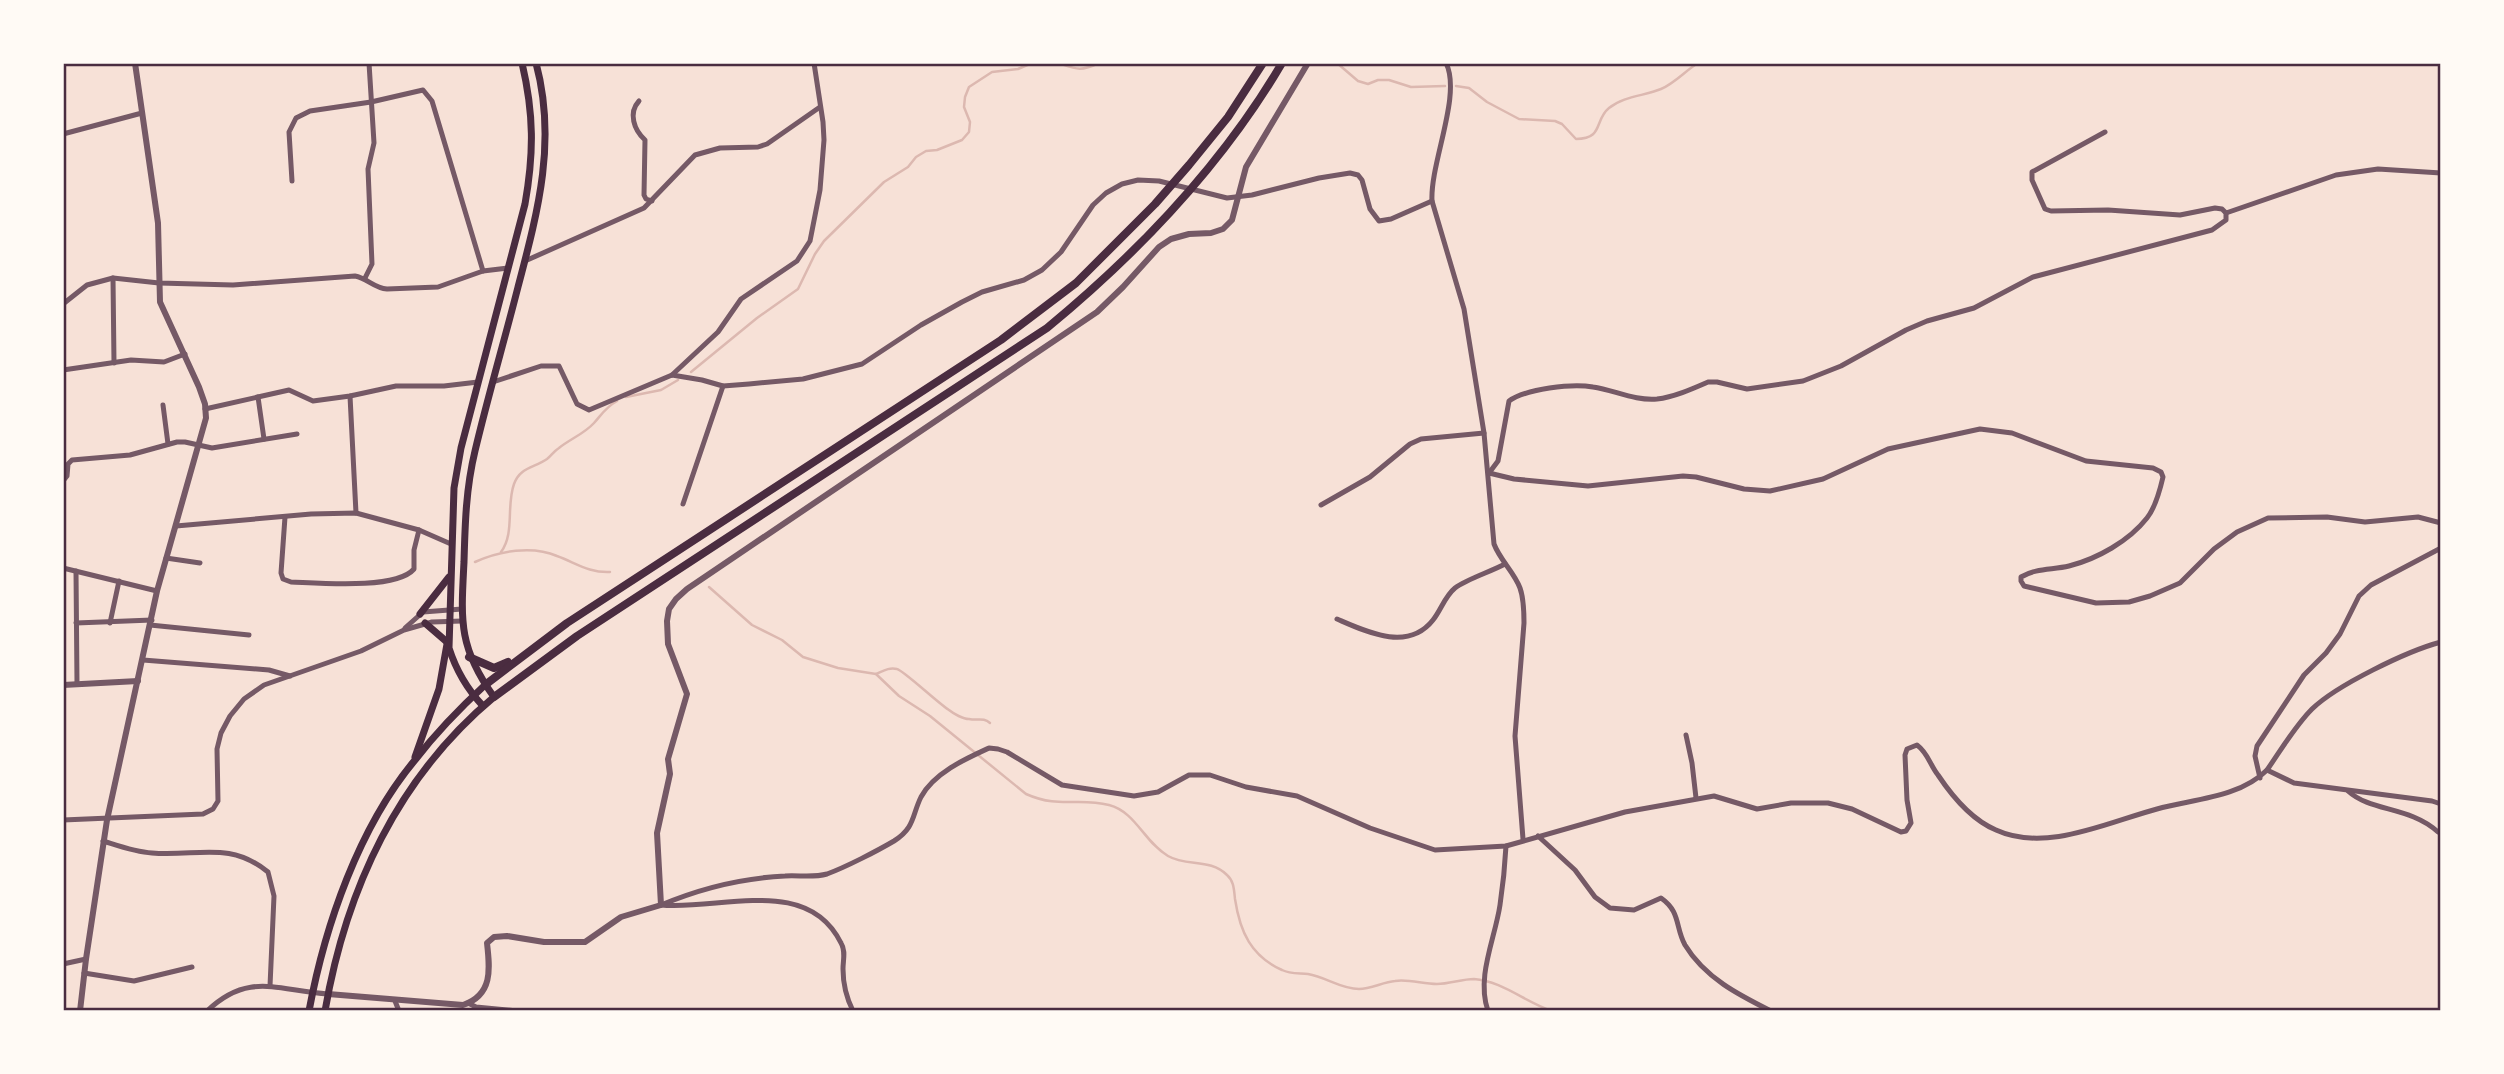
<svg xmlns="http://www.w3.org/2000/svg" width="2504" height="1074" viewBox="0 0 2504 1074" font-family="'Open Sans',sans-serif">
<rect width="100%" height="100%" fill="#f7e1d7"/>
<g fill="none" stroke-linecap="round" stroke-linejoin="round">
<g stroke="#dcb8b0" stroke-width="2.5">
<path d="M1058,63C1076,69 1080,72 1099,63"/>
<polyline points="1337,63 1358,81 1368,84 1378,80 1389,80 1411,87 1445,86"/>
<path d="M1456,86L1469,88L1487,102L1519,119L1555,121L1562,124L1576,139C1604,139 1594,120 1609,108C1624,96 1644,96 1661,89C1675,83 1685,71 1698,63"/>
<polyline points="691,372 757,318 798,289 815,254 824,241 884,182 908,167 916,157 926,151 937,150 962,140 969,132 970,122 964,107 965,97 969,87 992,72 1018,69 1032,63"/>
<polyline points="626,397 661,390 678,380"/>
<path d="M501,552C515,533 506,506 514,484C520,467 534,468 547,459C551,456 554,451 559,448C570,439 584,434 594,423C602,414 606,407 617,401"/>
<path d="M475,562C499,551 532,545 557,556C576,563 589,573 610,572"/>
<path d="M709,587L752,625L782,640L803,657L838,668L876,674L899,696L930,716L1026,794C1060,809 1077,797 1109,805C1136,812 1144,842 1168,856C1187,867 1210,858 1227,875C1234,881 1234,890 1235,899C1240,932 1251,956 1282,970C1290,974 1299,973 1308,974C1326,977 1341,989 1359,989C1371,989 1383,982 1395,981C1409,979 1423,984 1437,984C1449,984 1462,979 1474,979C1502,981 1525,1002 1552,1011"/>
<path d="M876,674C883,671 889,667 897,669C903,670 939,704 949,710C954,714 963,719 969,719C978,721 983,717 990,723"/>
</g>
<g stroke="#755966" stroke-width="5">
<path d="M1446,63C1462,95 1430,163 1432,201L1464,309L1484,433L1494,544C1500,560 1514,572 1520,588C1524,599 1524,612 1524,623L1515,736L1523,839"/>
<path d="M639,101C628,113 634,130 645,140L644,195L646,199L652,201"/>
<path d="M2105,132L2032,172V180L2045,209L2051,211L2108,210L2180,215L2215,208L2222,209L2226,213V220L2212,230L2033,277L1974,308L1927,321L1906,330L1841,366L1803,381L1747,389L1717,382H1708C1692,389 1674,397 1657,399C1635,401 1614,390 1593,387C1572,383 1526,389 1509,401L1498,461L1489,473L1514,479L1588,486L1683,476L1696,477L1744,489L1770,491L1823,479L1888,449L1980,429L2012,433L2086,461L2153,468L2161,472L2163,477C2160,490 2155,508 2147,518C2129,541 2097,559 2069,566C2052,570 2036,568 2021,577V581L2024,586L2096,603L2129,602L2150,596L2180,583L2214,549L2237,532L2268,518L2327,517L2365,522L2418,517L2441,523"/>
<polyline points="63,134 142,113"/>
<polyline points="292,181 289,132 296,118 310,111 371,102 423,90 432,101 483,271"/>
<polyline points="2226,213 2336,175 2378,169 2441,173"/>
<polyline points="525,261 644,208 695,155 720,148 758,147 767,144 820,107"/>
<polyline points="113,278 114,363"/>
<polyline points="365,278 372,264 368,169 374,143 369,63"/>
<path d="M63,304L87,285L113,278L159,283L233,285L355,276C367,278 374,288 387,289L438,287L483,271L508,268"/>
<polyline points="63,370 131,360 164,362 185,354"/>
<polyline points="672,375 718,332 741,299 797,261 810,241 820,190 824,140 823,122 814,63"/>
<polyline points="493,382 541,366 559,366 577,404 589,410 672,375 702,380 723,386 749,384 803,379 862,364 921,325 962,302 982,292 1024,280 1042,270 1061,252 1093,205 1106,193 1122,184 1138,180 1159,181 1227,198 1252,195 1319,178 1350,173 1358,175 1362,180 1370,209 1379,221 1391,219 1432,201"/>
<polyline points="350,396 356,513"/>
<polyline points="258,397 264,439"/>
<polyline points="163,405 168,444"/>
<polyline points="205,409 289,390 313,401 350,396 396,386 444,386 478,382"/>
<polyline points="63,481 67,476 68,464 72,460 130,455 177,442 185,442 212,448 297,434"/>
<polyline points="683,504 723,386"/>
<polyline points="1321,505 1370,477 1410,444 1421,439 1484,433"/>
<path d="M285,517L281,573L283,579L291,582C318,583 396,590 414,569V550L419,530"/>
<polyline points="176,526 311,514 356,513 419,530 451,544"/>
<polyline points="166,558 200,563"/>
<polyline points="63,568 157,591"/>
<polyline points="76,571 77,684"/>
<path d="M1337,619C1367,632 1408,652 1433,620C1441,610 1445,596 1455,588C1467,579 1490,572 1505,564"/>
<polyline points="76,623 152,620"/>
<polyline points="110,623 119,581"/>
<polyline points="150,625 249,635"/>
<polyline points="405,628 423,612 462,609"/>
<polyline points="143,660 269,670 290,676"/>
<polyline points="1686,735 1692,763 1696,798"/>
<polyline points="2267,770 2294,783 2432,801 2441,804"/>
<polyline points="2260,778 2255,756 2257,746 2304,675 2326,653 2340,634 2359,596 2371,585 2441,548"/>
<path d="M2348,791C2371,812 2409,806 2438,832"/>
<polyline points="63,820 203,814 213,809 218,801 217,749 221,733 230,716 244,699 264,685 361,651 404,630 432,622 462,621"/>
<path d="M1538,836L1575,870L1595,897L1610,908L1634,910L1661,898C1681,912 1675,927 1685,945C1705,978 1739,995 1771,1011"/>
<path d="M103,841C119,846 135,852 152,853C196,857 229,840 268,872L274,896L270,986"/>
<path d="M661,905C699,889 743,878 785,876C799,875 813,878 827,874C846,867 877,851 894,841C915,828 912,815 921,797C934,773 965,759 989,748L998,749L1007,752L1062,785L1134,796L1158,792L1189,775H1210L1246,787L1297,796L1370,828L1435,850L1506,846L1625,812L1714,796L1757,809L1791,803H1828L1852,809L1901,832L1906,831L1911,823L1907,800L1905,755L1907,749L1917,745C1928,753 1930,765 1938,775C1952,796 1972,820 1996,830C2046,853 2108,822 2157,809C2193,799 2239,798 2267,770C2281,750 2295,726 2312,709C2337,685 2407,651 2441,642"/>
<path d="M661,905C719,911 807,874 841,943C846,951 843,960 843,969C843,983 847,999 853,1011"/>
<polyline points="63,964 86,959"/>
<polyline points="84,973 134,981 192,967"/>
<polyline points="395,1001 399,1011"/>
<polyline points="468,1003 476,1007 517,1011"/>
<path d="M207,1011C249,971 278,991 328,994"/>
<path d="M1488,1011C1476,977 1495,939 1500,905C1503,885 1505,865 1506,846"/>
</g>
<g stroke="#755966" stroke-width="6">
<polyline points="63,685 138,681"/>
<path d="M328,994L463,1005C493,995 490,969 487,943L494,937L507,936L544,942H585L621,917L661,905L657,833L670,774L668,759L687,694L668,644L667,621L669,609L676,599L687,589L1097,312L1123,287L1159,247L1171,239L1189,234L1211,233L1223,229L1232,220L1246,167L1308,63"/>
<polyline points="80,1011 86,959 107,820 157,591 206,418 205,404 199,387 160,302 158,223 135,63"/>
</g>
<g stroke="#4a2c40" stroke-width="7">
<polyline points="420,614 449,577"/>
<polyline points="425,623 447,642"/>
<path d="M483,706C467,689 456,670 449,648L454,488L461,448L525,204C534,153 534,114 522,63"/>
<polyline points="415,757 439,689 447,644"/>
<path d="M309,1011C325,925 359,827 415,760C436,733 460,708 485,685"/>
<path d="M325,1011C346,889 398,777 494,697C458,647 461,620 464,562C465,524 466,488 475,451C488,396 504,342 518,287C538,211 557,141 536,63"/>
</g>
<g stroke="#4a2c40" stroke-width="8">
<polyline points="469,657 494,668 508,662"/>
<polyline points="485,685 567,623 1001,340 1076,283 1155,204 1189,165 1228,117 1263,63"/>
<path d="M494,697L577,636L1047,328C1138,253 1222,165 1282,63"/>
</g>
</g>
<rect width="2504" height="1074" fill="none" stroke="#fffaf5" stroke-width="130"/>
<rect x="65" y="65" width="2374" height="944" fill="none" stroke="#4a2c40" stroke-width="2.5"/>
</svg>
